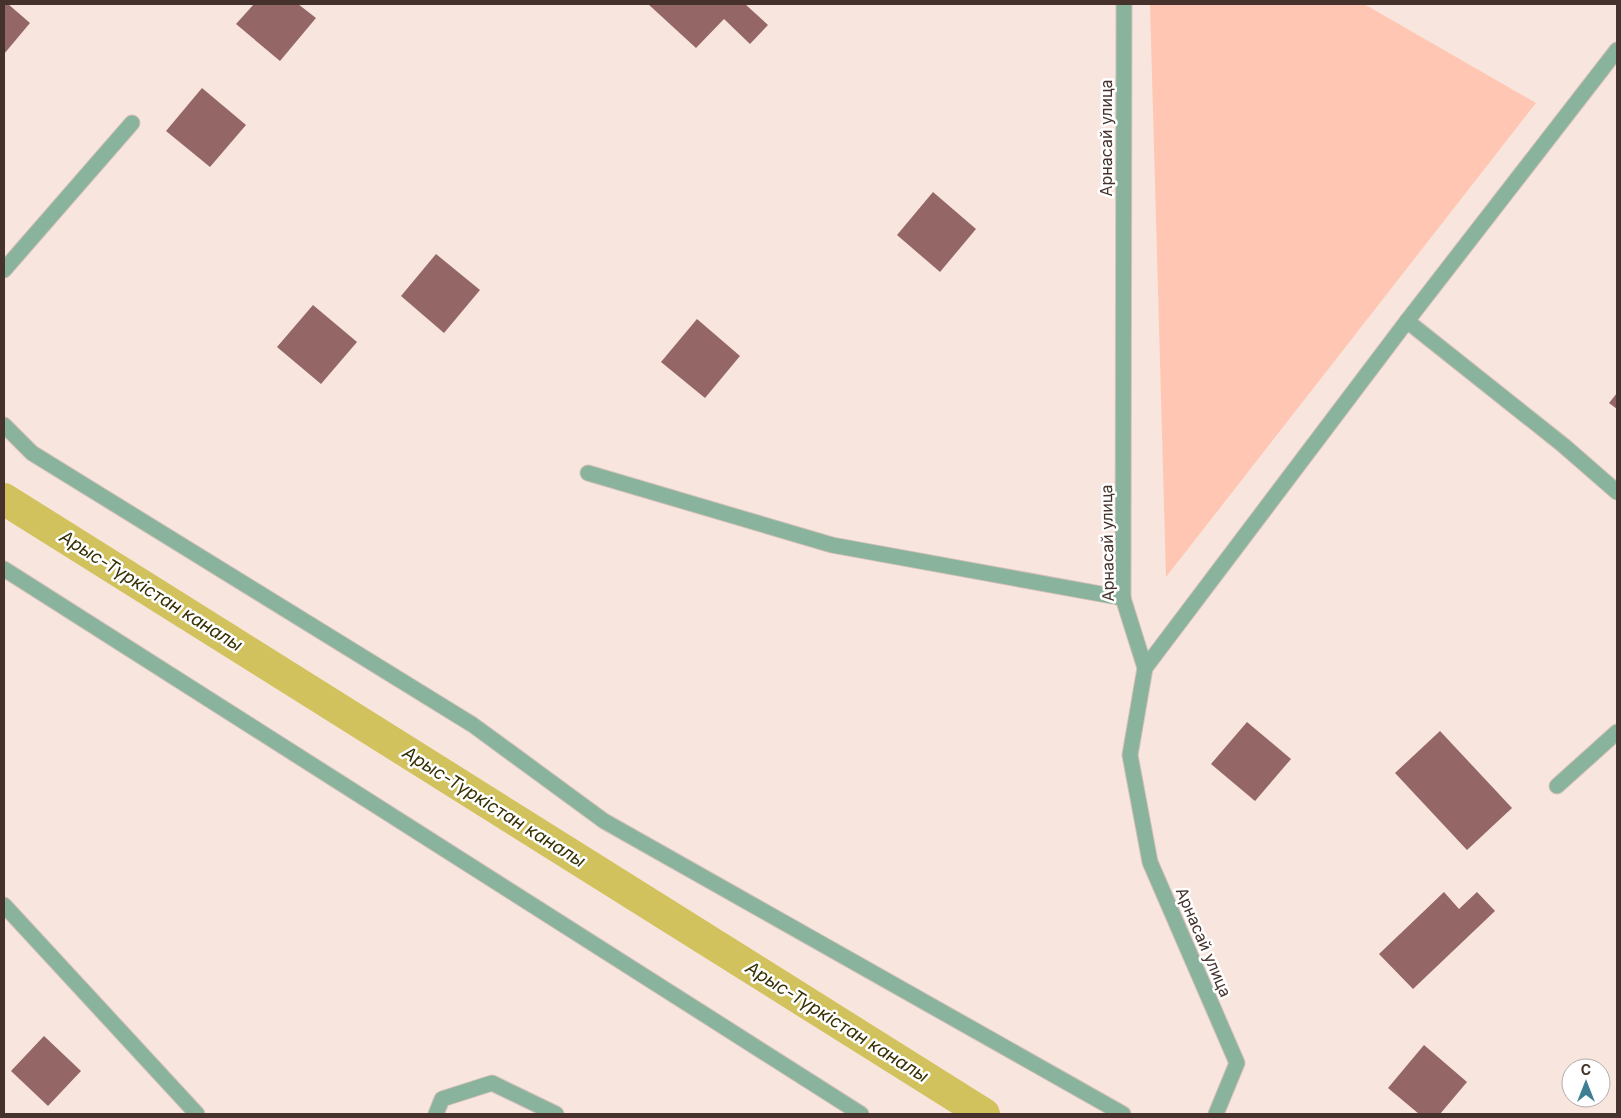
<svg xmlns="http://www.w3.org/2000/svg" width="1621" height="1118" viewBox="0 0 1621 1118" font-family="Inter,sans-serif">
<rect width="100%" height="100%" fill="#f8e5dd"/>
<polygon fill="#ffc7b3" points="1150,4 1364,4 1536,103 1166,577"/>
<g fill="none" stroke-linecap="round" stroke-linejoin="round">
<polyline stroke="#d1c25d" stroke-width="32" points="4,499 984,1114"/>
</g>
<g fill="#946766">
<polygon points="4,4 8,4 30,23 4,54"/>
<polygon points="254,4 298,4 316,18 280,61 236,24"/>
<polygon points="648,4 745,4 768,25 750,44 724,19 696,48"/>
<polygon points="202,88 246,125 210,167 166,131"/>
<polygon points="933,192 976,229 940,272 897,235"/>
<polygon points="436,254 480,290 444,333 401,296"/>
<polygon points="313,305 357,342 321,384 277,347"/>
<polygon points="697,319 740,356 705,398 661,362"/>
<polygon points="1617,393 1617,409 1609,403"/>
<polygon points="1247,722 1291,759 1255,801 1211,764"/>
<polygon points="1440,731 1512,808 1467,850 1395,773"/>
<polygon points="1444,892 1459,909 1477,892 1495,911 1413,989 1379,954"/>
<polygon points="44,1036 81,1071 48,1106 11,1071"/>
<polygon points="1424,1045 1467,1082 1440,1114 1419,1114 1388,1088"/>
</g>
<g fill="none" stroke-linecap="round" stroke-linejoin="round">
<defs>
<g id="lane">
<polyline points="1407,321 1563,445 1617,492"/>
<polyline points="588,473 832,545 1123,598"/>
<polyline points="1145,668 1407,321 1617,50"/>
<polyline points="1557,786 1617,732"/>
</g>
<g id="street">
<polyline points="1124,4 1123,598 1145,668 1130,755 1150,862 1237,1063 1216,1114"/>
<polyline points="4,270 132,123"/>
<polyline points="4,425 32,453 473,725 604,821 1123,1114"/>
<polyline points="4,569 861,1114"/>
<polyline points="4,905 197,1114"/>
<polyline points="436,1114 442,1099 492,1083 556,1114"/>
</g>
</defs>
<use href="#lane" stroke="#d4c1ba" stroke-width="17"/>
<use href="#street" stroke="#d4c1ba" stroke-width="17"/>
<use href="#lane" stroke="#89b39c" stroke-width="15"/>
<use href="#street" stroke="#89b39c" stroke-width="15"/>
</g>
<g text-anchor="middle" stroke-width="5" stroke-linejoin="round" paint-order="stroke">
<g font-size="16" fill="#45322c" stroke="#fff">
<text transform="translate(1106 138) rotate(-90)" y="6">Арнасай улица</text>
<text transform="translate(1107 543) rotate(-91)" y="6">Арнасай улица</text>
<text transform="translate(1204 942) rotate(67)" y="6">Арнасай улица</text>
</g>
<g font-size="18" font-style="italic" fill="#383104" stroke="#fff">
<text transform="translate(151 591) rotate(32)" y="6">Арыс-Түркістан каналы</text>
<text transform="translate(494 807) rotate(32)" y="6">Арыс-Түркістан каналы</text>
<text transform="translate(837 1022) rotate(32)" y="6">Арыс-Түркістан каналы</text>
</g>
</g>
<rect width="1621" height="1118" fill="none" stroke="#45322c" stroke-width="10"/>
<g transform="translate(1586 1083)"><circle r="24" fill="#ffffff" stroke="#b5adab"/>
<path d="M0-4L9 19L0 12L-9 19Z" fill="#3f7f93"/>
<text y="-8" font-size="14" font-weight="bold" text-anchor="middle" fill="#45322c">С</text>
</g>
</svg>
